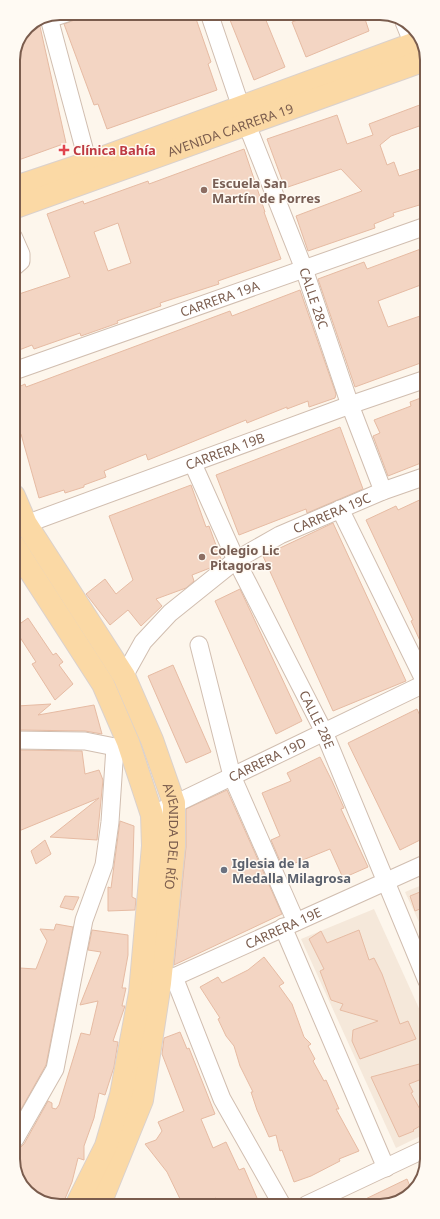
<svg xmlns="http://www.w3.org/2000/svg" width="440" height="1219" viewBox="0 0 440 1219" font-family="'Noto Sans',sans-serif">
<rect width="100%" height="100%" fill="#fdf6ec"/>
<g fill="#f5e8da">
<polygon points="427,883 427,939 405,892"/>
<polygon points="374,909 427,1026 427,1133 396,1148 301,939"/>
</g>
<g fill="#f3d5c3" stroke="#e6bba3" fill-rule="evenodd">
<polygon points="93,13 194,13 211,62 208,64 217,90 107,129 98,104 94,105 64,24"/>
<polygon points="246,13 263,13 285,67 254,80 230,20"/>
<polygon points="317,13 363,13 369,31 306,57 292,22"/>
<polygon points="39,22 66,143 13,162 13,57 27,27"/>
<polygon points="425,103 425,124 391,136 380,145 387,165 394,162 399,176 426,167 426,203 393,213 394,216 374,224 375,228 308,251 296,216 362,191 341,169 285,188 267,139 337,115 347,144 373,135 369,124"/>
<path d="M244,149L265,212H264L281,259L218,281L219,284L160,303L161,306L117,321L118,323L81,336L80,333L34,349L32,345L14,352L13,296L70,277L47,214L83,201L84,204L148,181L149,184ZM118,223L131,263L108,271L94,232Z"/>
<polygon points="426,247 426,283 378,301 388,327 426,314 426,361 355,387 318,279 364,262 367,269"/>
<polygon points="300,290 336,394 335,398 309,407 308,401 287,409 287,407 247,423 246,420 148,460 146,454 104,471 106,477 84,485 84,487 65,493 64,490 39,498 21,434 14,437 14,389 25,384 26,387 230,311 232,316"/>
<polygon points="426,396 426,461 388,476 373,436 380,433 374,420 411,406 410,402"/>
<polygon points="340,427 363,489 307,513 306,509 239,535 216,475"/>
<polygon points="191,485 206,527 209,526 221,559 210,568 192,575 194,581 186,588 156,599 162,606 141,626 128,610 110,625 86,594 105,579 116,594 133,580 109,516"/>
<polygon points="426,497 426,654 411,621 413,620 366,520 396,506 398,510"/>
<polygon points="333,523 406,681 333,711 263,556"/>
<polygon points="240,589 302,721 276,734 215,601"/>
<polygon points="28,618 53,655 56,653 63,662 59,665 73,684 55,700 32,664 36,662 14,628"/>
<polygon points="173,665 211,752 186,763 148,676"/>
<polygon points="51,704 38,715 94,705 102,734 85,731 18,730 17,706"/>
<polygon points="417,709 426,729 427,839 422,839 400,850 348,743"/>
<polygon points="20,750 82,751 85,774 99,770 103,780 97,840 50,837 99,798 14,833 14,810 19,808"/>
<polygon points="320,757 332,781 344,808 341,809 368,867 343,878 330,849 283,868 271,840 280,836 262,793 291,781 287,773"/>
<polygon points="227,790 282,914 174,965 186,847 186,809"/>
<polygon points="120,821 134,826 132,897 136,899 135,910 108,911 108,887 111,888"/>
<polygon points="45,840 51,854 36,864 31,851"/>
<polygon points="420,892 427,906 415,911 410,896"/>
<polygon points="65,896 79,897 73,910 60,907"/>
<polygon points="56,924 73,927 46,1065 15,1120 14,1000 17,1000 20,968 36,969 47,941 40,929 54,930"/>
<polygon points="92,930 128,935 128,955 122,988 126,988 122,1006 125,1006 113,1041 118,1042 114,1067 105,1095 99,1093 94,1118 84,1146 84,1160 78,1158 72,1182 62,1206 57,1206 29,1194 15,1171 15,1149 20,1148 24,1144 48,1101 52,1103 52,1108 56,1109 59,1105 81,1033 90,1035 98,1001 80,1005 101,952 88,950"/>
<polygon points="359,930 369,960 374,958 382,974 400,1024 408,1021 416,1039 360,1059 352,1041 353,1030 378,1021 340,1010 343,1004 331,1000 320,971 324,969 309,939 321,931 327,943"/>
<polygon points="264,957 284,983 279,986 292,1004 304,1037 311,1044 308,1046 315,1059 313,1061 324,1081 326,1080 339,1109 336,1109 359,1151 339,1159 340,1161 311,1176 294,1182 282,1150 280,1151 276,1135 269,1137 257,1110 251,1092 253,1092 240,1066 234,1046 226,1036 218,1019 220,1018 200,987 218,977 222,983 248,970"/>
<polygon points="180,1032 187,1049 189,1048 215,1114 201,1119 213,1148 226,1142 239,1170 244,1168 260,1205 220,1205 216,1198 198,1205 183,1205 167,1172 145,1144 156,1140 162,1131 158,1122 184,1111 162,1054 164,1038"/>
<polygon points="423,1063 427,1077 409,1084 413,1092 411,1093 427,1122 413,1130 414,1131 399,1137 371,1077"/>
<polygon points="407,1179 412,1191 392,1204 353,1205"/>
</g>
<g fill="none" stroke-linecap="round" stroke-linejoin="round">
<defs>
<g id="minor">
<path id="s1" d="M209,13L247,125L304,269L350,405L383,491"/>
<polyline points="49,18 88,163"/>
<polyline points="49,19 67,13"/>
<polyline points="404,22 413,44"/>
<polyline points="13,236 21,254 21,261 13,268"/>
<path id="s2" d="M14,371L426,226"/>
<path id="s3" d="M193,464L236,560L324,732L427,981"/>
<polyline points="340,509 426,684"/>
<path id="s4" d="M26,524L350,405L426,379"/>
<polyline points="199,645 232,776 296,922"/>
<path id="s5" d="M124,676L143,642L170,613L236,560L280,535L383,491L426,476"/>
<polyline points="14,740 85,741 125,749"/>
<path id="s6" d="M152,815L426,683"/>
<polyline points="283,927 386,1168"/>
<polyline points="174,977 222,1099 282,1205"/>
<path id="s7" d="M152,987L427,863"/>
<polyline points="15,1139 55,1069 84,920 104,865 110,822 115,747"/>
<polyline points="306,1205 427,1148"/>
</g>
<g id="major">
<polyline points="13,188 88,163 421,41"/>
<path id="s8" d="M13,208L425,60"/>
<path id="s9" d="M14,496L26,524L124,676L152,740L174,803V846L160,983L142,1100L99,1206"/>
<polyline points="14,546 103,684 128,742 152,815 153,846 140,993 121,1095 106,1146 76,1206"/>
</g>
</defs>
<use href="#minor" stroke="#d1beb0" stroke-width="19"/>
<use href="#major" stroke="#dad1cd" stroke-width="24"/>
<use href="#minor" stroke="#fff" stroke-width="17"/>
<use href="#major" stroke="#fbd9a5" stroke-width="22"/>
</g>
<path fill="#e0444e" stroke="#fffaf3" stroke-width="1.5" d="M62 144h4v4h4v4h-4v4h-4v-4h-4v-4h4z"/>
<g fill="#8d6e63" stroke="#fffaf3" stroke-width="1.5">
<circle cx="204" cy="190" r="4"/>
<circle cx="202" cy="557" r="4"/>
</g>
<circle fill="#6b7280" stroke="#fffaf3" stroke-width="1.5" cx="224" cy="870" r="4"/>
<g text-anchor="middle" stroke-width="3" stroke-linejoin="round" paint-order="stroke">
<g font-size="13" fill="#7a5c4d" stroke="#fffaf3">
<text dy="5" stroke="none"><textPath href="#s8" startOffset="231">AVENIDA CARRERA 19</textPath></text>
<text dy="5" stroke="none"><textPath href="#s1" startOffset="304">CALLE 28C</textPath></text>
<text dy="5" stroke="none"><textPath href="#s2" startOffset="218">CARRERA 19A</textPath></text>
<text dy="5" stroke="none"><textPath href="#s4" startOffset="212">CARRERA 19B</textPath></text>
<text dy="5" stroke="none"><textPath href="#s5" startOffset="270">CARRERA 19C</textPath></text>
<text dy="5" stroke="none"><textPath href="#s3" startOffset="284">CALLE 28E</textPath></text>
<text dy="5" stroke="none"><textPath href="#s6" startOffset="128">CARRERA 19D</textPath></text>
<text dy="5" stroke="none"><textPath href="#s9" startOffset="381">AVENIDA DEL RÍO</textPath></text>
<text dy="5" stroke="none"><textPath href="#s7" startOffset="144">CARRERA 19E</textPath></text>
</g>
<g font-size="13" font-weight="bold" fill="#be3a42" stroke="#fffaf3" text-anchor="start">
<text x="73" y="155">Clínica Bahía</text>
</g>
<g font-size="13" font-weight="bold" fill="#785e54" stroke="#fffaf3" text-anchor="start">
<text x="212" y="188">Escuela San<tspan x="212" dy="15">Martín de Porres</tspan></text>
<text x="210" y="555">Colegio Lic<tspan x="210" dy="15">Pitagoras</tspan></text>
</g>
<g font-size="13" font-weight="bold" fill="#5b616d" stroke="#fffaf3" text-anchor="start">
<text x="232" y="868">Iglesia de la<tspan x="232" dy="15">Medalla Milagrosa</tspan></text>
</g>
</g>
<path d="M0 0H440V1219H0ZM60 20H380A40 40 0 0 1 420 60V1159A40 40 0 0 1 380 1199H60A40 40 0 0 1 20 1159V60A40 40 0 0 1 60 20Z" fill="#fffaf3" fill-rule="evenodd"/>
<path fill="none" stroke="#7a5c4d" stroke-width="2" d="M60 20H380A40 40 0 0 1 420 60V1159A40 40 0 0 1 380 1199H60A40 40 0 0 1 20 1159V60A40 40 0 0 1 60 20Z"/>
</svg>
